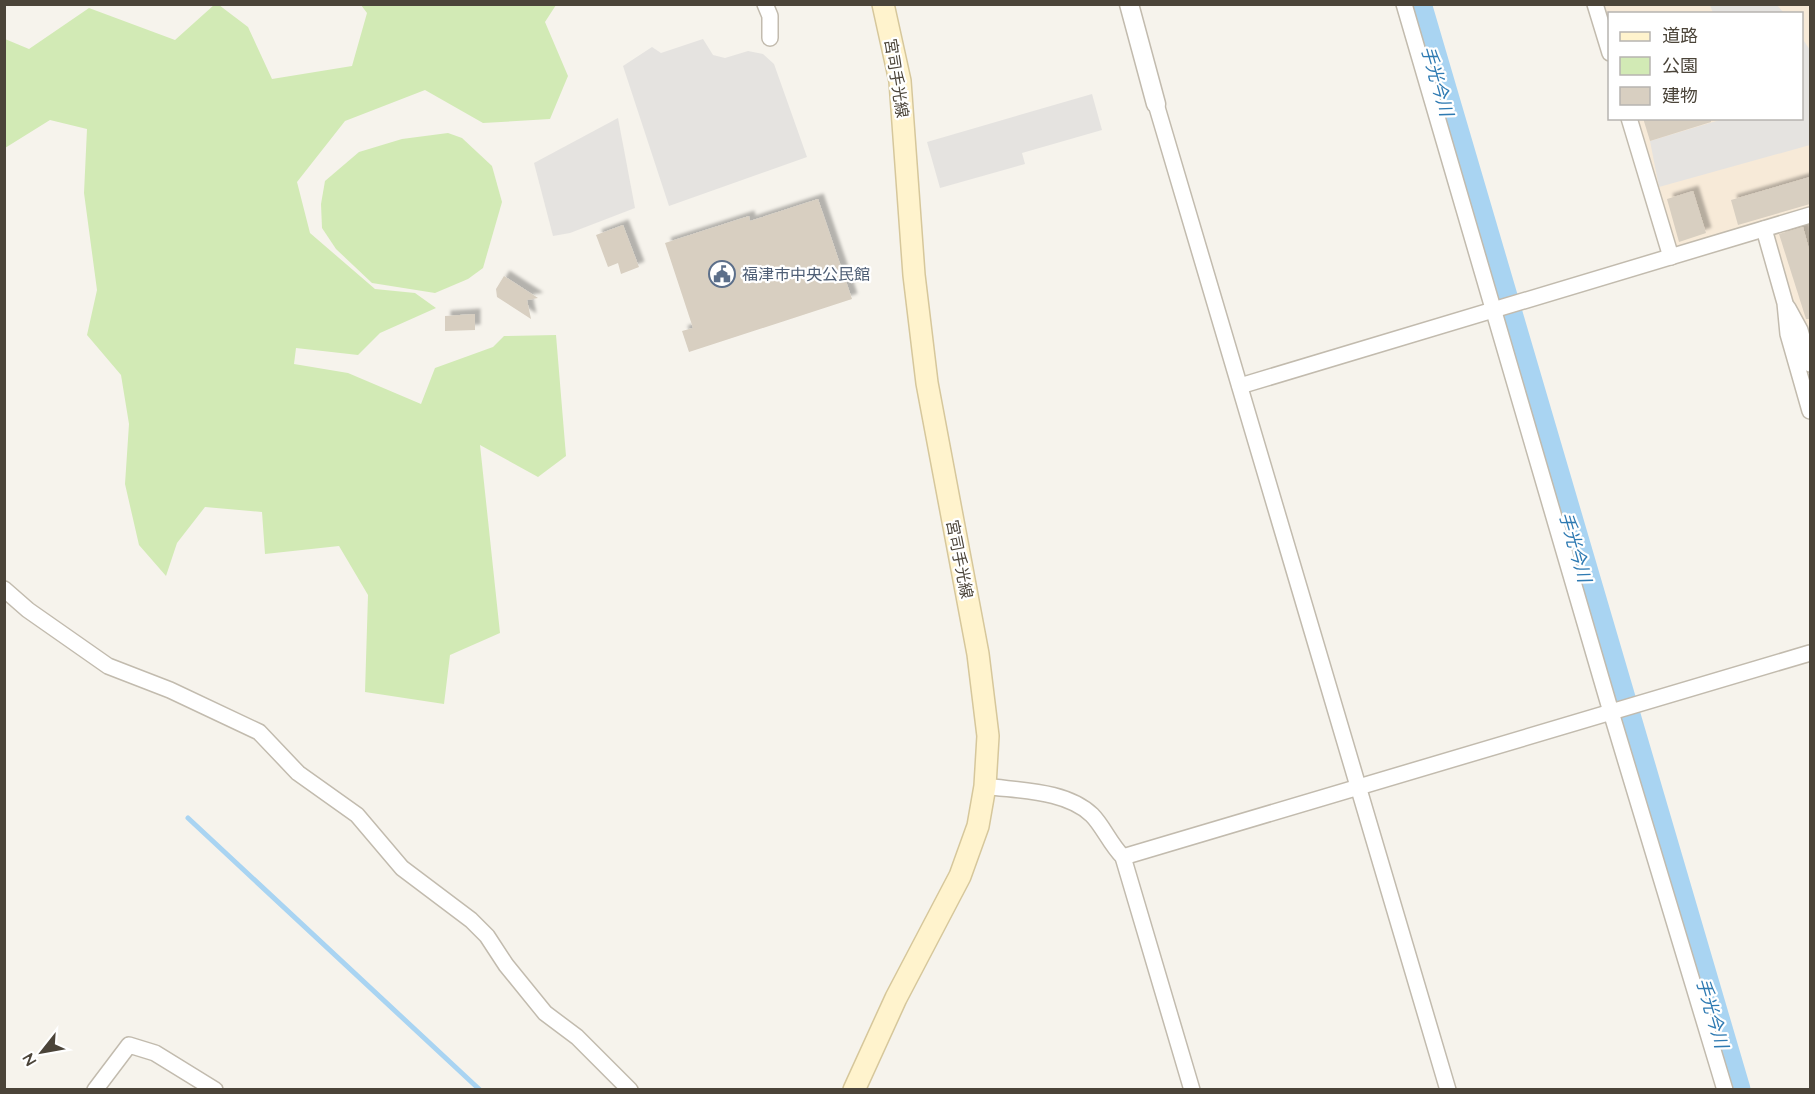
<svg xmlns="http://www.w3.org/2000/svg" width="1815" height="1094" viewBox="0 0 1815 1094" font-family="Quicksand,'Noto Sans JP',sans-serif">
<defs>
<filter id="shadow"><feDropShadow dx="5.5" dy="-5.5" stdDeviation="1.5" flood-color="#0004"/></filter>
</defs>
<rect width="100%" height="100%" fill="#f6f3ec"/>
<polygon fill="#f7ead8" points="1603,5 1810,5 1810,359 1766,220 1677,248 1637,119 1802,118 1802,14 1610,14 1609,27"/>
<g fill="#d2eab5">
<polygon points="214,5 219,5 248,27 272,79 352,66 367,13 361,5 556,5 545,22 568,76 550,119 483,123 425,90 345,121 297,182 310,233 375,289 415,293 436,308 380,333 358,355 296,348 294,364 348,373 421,404 435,368 493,347 504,336 556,335 566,456 538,477 480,445 500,633 450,655 444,704 365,692 368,595 339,546 265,554 262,512 205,507 177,543 166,576 139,545 125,484 129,424 121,375 87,335 97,290 84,193 87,129 50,120 5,148 5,39 29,49 89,8 175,40"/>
<polygon points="448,133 462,138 492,166 502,202 483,268 468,279 435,293 372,283 336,249 322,228 321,204 325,181 359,152 402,139"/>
</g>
<g fill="#e5e3e0">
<polygon points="1710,5 1777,5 1784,13 1713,13"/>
<polygon points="1802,38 1810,50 1810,145 1659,187 1650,141 1723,119 1802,118"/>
<polygon points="703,39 713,55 725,58 748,51 763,54 774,64 807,157 669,206 623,66 652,47 661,53"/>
<polygon points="1092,94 1102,130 1022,153 1025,164 940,188 927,142"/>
<polygon points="618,118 635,208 570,233 553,236 534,163"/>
</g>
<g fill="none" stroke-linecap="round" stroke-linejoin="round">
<polyline stroke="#a9d4f2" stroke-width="5" points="188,818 480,1090"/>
<polyline stroke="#a9d4f2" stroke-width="33" points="1415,4 1734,1090"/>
</g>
<g fill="#d8cfc1" filter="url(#shadow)">
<polygon points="1643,118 1711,118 1711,122 1650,141"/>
<polygon points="1810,177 1810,204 1738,225 1731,200"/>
<polygon points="1693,191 1706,233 1679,242 1667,199"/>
<polygon points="818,199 852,299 689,352 682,331 693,328 665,243 749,216 750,221"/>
<polygon points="623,225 639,267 621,274 618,263 608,267 596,235"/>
<polygon points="1803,227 1810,253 1810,319 1806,319 1779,234"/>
<polygon points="504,276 538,298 527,300 531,319 497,297 496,289"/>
<polygon points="475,314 475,330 445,331 445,316"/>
</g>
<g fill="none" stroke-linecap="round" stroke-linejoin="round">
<defs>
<g id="minor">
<polyline points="765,4 770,16 770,38"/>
<polyline points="1404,4 1611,712 1725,1090"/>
<polyline points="1595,4 1610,53"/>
<polyline points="1156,104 1448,1090"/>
<polyline points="1629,118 1671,257"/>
<polyline points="1764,229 1785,303 1788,334 1810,411"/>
<polyline points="1788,308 1800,330 1810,364"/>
<polyline points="1240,386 1810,215"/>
<polyline points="4,589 28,610 108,666 170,690 259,732 298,773 357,815 402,868 471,920 487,936 506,965 545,1013 577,1037 630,1090"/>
<path d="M985,786C1019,791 1066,790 1092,815C1103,826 1110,844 1123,857L1192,1090"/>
<polyline points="1123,857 1810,653"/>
<polyline points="95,1090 129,1045 155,1053 215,1090"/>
</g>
<polyline id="tertiary" points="1129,4 1156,104"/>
<polyline id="secondary" points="854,1090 896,998 960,876 978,826 985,786 988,736 978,654 927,383 914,275 900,81 883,4"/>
</defs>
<use href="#minor" stroke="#c2bbae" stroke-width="18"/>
<use href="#tertiary" stroke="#c2bbae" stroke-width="21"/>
<use href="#secondary" stroke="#d6c79b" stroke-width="24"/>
<use href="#minor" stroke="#fff" stroke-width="15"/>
<use href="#tertiary" stroke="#fff" stroke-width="18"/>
<use href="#secondary" stroke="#fff3cd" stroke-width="21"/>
</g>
<defs>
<symbol id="civic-ring" viewBox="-11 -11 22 22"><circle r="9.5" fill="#fff" stroke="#5c6f8a" stroke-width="1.5"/><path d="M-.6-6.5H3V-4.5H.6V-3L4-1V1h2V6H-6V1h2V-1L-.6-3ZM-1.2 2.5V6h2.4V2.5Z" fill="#5c6f8a"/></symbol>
</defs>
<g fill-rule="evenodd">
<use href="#civic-ring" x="707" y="259" width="30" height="30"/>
</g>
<g text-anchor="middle" stroke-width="4.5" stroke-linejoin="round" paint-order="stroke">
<g font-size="16" fill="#4b4439" stroke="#fff">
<text transform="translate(897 78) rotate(81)" y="6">宮司手光線</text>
<text transform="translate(960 559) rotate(79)" y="6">宮司手光線</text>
</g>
<g font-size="16" fill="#4e5e75" stroke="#fff" text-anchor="start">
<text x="742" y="280">福津市中央公民館</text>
</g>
<g font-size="18" font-style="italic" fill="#2e7ab2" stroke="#fff">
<text transform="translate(1437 81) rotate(74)" y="6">手光今川</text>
<text transform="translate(1575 547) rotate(74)" y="6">手光今川</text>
<text transform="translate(1712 1013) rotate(74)" y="6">手光今川</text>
</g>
</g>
<rect width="1815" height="1094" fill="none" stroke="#4b4439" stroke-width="12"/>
<rect x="1608" y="12" width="195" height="108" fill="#ffffff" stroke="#b7b4b0" stroke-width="1.5"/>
<rect x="1620" y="32" width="30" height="9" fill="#fff3cd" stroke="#b7b4b0" stroke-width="1.5"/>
<text x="1662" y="42" font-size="18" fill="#4b4439">道路</text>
<rect x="1620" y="57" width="30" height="18" fill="#d2eab5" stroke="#b7b4b0" stroke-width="1.5"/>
<text x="1662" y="72" font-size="18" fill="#4b4439">公園</text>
<rect x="1620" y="87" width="30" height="18" fill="#d8cfc1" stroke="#b7b4b0" stroke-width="1.5"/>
<text x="1662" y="102" font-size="18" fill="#4b4439">建物</text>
<g transform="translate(42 1052) rotate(239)" stroke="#ffffff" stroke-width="4.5" paint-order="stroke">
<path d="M0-4.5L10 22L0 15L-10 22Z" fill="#4b4439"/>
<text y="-9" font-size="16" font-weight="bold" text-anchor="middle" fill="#4b4439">N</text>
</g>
</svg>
